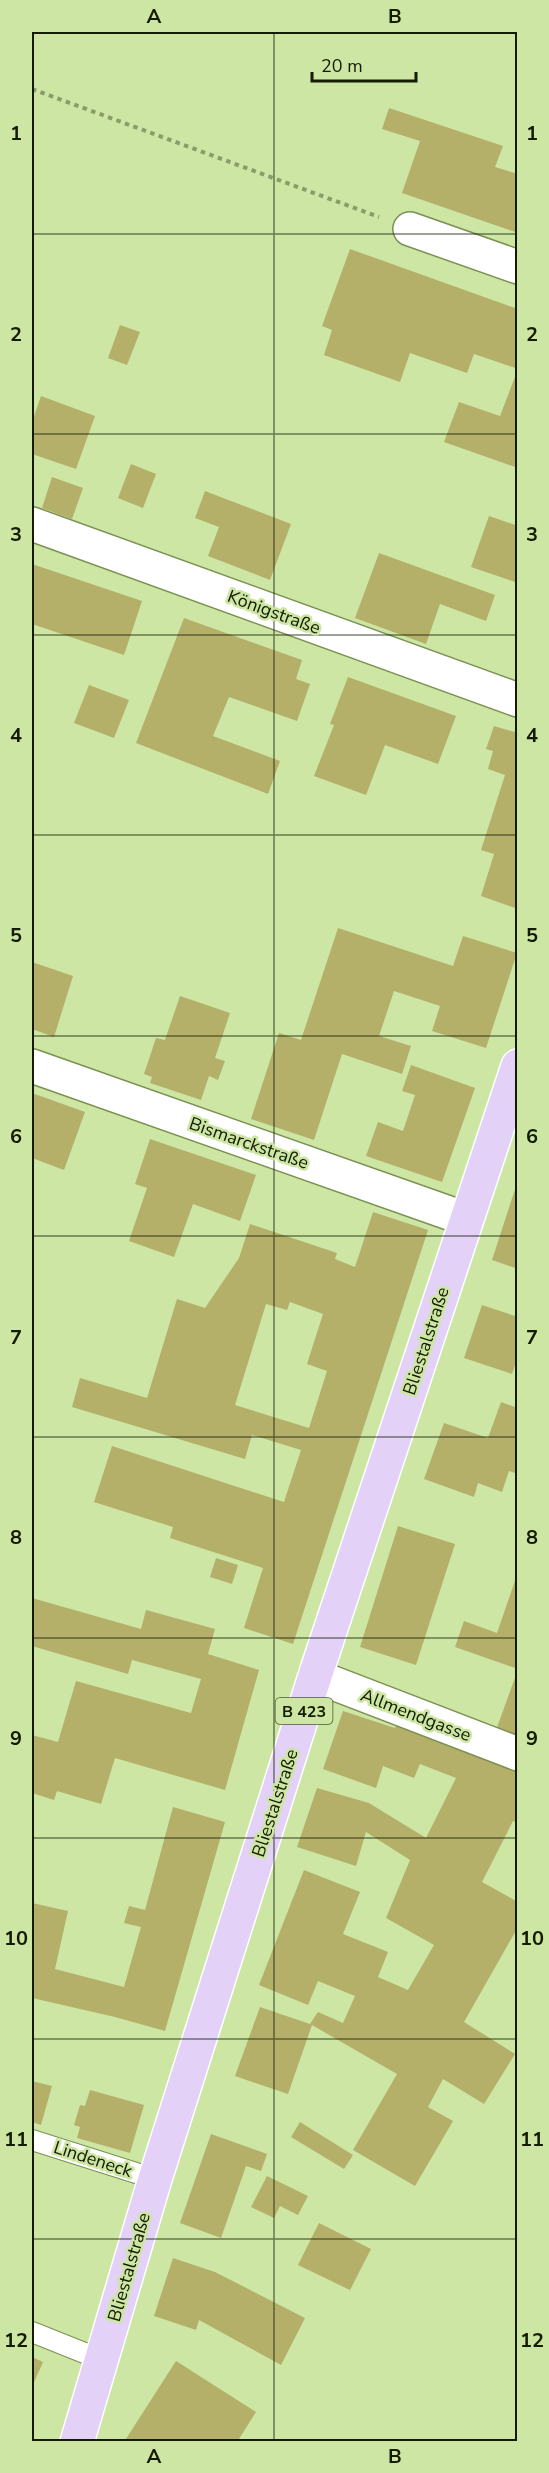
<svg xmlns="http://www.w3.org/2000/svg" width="549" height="2473" viewBox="0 0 549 2473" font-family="'Nunito Sans',sans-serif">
<rect width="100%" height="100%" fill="#cde6a3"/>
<g fill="#b4b06a" fill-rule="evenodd">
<polygon points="389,108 503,146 495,167 518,174 518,233 402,193 420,141 382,129"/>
<polygon points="350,249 518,309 518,369 474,354 467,373 410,353 400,382 324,355 332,330 322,326"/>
<polygon points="120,325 140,332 127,365 108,358"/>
<polygon points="518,369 518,468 444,442 459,402 500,416"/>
<polygon points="41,396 95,416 76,469 32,454 32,422"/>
<polygon points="131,464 156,474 143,508 118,498"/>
<polygon points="52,477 83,488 72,519 42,508"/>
<polygon points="205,491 291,524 270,580 208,556 219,527 195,518"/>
<polygon points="489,516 518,526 518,583 471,567"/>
<polygon points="379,553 495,595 486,621 440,604 426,644 355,618"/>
<polygon points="32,564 142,601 124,655 32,624"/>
<polygon points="184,618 302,660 296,679 310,684 297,721 229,697 213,736 280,761 268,794 136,743"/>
<polygon points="348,677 456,716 438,764 385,745 366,795 314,776 334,725 330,724"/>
<polygon points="89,685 129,700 114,738 74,723"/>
<polygon points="494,726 518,733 518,909 481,896 494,854 481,850 505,775 488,769 493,751 486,749"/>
<polygon points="338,928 453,966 463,936 517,953 486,1048 432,1031 440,1006 394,991 379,1036 411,1046 402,1074 342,1054 314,1140 251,1119 279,1033 301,1040"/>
<polygon points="32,962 73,976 54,1037 32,1029"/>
<polygon points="180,996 230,1013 215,1058 225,1061 218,1080 209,1076 201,1100 150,1083 152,1077 144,1074 156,1038 165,1040"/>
<polygon points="411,1065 475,1088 442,1182 366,1156 378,1122 403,1131 415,1095 402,1091"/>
<polygon points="32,1093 85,1112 64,1170 32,1158"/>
<polygon points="150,1139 256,1175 240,1221 193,1204 174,1257 129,1241 147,1188 135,1184"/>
<polygon points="517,1183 518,1184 518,1269 492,1260"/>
<path d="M373,1212L428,1230L293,1644L244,1628L263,1568L170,1538L173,1527L94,1502L112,1446L284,1502L301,1450L252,1435L245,1459L72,1407L80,1378L147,1398L177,1299L205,1308L239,1258L250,1224L337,1253L335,1259L355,1267ZM290,1302L323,1314L307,1364L327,1371L309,1428L235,1405L266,1304L287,1310Z"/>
<polygon points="482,1305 518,1317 518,1356 512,1374 464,1358"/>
<polygon points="501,1402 518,1408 518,1474 509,1471 502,1492 478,1483 474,1497 424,1479 444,1423 488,1438"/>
<polygon points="398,1526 455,1544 416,1665 360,1647"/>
<polygon points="216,1558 238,1565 232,1584 210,1577"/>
<polygon points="517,1575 518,1669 455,1647 464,1621 497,1633"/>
<polygon points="32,1598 141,1629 146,1610 215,1629 208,1654 259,1670 225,1790 115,1758 101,1804 57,1791 54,1800 32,1793 32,1735 58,1742 76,1681 191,1713 201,1679 132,1660 128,1674 32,1646"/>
<polygon points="517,1672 518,1673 518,1741 495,1733"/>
<polygon points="343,1711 395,1728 397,1724 518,1767 518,1823 513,1821 482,1882 518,1902 518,1927 464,2022 515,2054 484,2104 443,2079 428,2107 453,2121 415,2186 353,2150 397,2074 312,2025 288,2094 235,2076 260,2007 310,2024 318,2012 343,2023 355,1996 318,1981 308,2005 259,1985 304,1870 360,1892 343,1934 388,1952 378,1977 408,1990 434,1945 386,1918 410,1860 366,1832 356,1866 297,1847 317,1788 369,1803 426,1838 456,1778 420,1764 414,1778 383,1766 376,1788 323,1769"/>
<polygon points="173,1807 225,1822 165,2031 115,2017 32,1998 32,1903 68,1911 55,1969 124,1987 141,1927 124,1923 129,1906 145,1910"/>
<polygon points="32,2081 52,2086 41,2125 32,2122"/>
<polygon points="90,2090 144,2105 130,2153 77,2138 80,2127 74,2125 80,2105 85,2106"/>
<polygon points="300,2122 353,2155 344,2169 291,2137"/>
<polygon points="211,2134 267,2154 261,2171 246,2166 221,2238 180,2223"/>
<polygon points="267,2176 308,2196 298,2215 280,2206 274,2218 251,2207"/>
<polygon points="319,2223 371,2249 350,2290 298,2265"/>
<polygon points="173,2258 215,2272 305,2318 281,2365 199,2320 196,2330 154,2316"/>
<polygon points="32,2357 43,2362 32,2387"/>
<polygon points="176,2361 256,2412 237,2442 124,2442"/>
</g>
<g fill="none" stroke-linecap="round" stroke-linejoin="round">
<defs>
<g id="service">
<polyline points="32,2140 155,2179"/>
<polyline points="32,2332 102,2360"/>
</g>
<g id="minor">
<polyline points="410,229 518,267"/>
<polyline points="32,524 518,700"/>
<polyline points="32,1066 466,1219"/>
<polyline points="315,1676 518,1754"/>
</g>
<polyline id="primary" points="77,2442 155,2179 315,1676 518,1066"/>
</defs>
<use href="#service" stroke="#7a9152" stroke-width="22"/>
<use href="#minor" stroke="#7a9152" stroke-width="36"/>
<use href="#primary" stroke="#fff" stroke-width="36"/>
<polyline stroke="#899c69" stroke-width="4" stroke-dasharray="4.5 4.5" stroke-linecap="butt" points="32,89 379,217"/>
<use href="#service" stroke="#fff" stroke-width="20"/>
<use href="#minor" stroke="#fff" stroke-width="33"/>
<use href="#primary" stroke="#e3d1f8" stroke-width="33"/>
</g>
<path fill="none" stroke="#131b03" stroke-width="1.5" stroke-opacity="0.55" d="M274,32V2442M32,234H518M32,434H518M32,635H518M32,835H518M32,1036H518M32,1236H518M32,1437H518M32,1638H518M32,1838H518M32,2039H518M32,2239H518"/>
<g text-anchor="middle" stroke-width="5" stroke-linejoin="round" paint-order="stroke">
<rect fill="#cde6a3" stroke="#4b5833" stroke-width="1.5" x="275.5" y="1698" width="57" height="26" rx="4.5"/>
<g font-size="16" font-weight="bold" fill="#131b03">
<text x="304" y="1717">B 423</text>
</g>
<g font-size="18" fill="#131b03" stroke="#cde6a3">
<text transform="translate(274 612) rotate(20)" y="6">Königstraße</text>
<text transform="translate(249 1143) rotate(19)" y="6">Bismarckstraße</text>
<text transform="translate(426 1341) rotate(-72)" y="6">Bliestalstraße</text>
<text transform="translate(416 1715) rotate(21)" y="6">Allmendgasse</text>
<text transform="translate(275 1803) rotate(-72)" y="6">Bliestalstraße</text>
<text transform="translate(93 2159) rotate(18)" y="6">Lindeneck</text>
<text transform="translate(129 2267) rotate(-74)" y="6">Bliestalstraße</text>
</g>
</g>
<rect width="549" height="2473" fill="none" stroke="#cde6a3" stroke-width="66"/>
<path d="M312 72v9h104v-9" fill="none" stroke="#131b03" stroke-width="3"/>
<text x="321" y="72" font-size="18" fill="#131b03" stroke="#cde6a3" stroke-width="4.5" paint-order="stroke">20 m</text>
<rect x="33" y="33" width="483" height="2407" fill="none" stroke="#131b03" stroke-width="2"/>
<g font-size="20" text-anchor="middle" font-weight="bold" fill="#131b03">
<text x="154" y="23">A</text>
<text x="395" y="23">B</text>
<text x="16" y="140">1</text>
<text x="532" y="140">1</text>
<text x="16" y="341">2</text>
<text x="532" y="341">2</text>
<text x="16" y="541">3</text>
<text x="532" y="541">3</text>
<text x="16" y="742">4</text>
<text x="532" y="742">4</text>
<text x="16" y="942">5</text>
<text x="532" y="942">5</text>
<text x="16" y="1143">6</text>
<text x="532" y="1143">6</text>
<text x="16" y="1344">7</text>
<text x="532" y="1344">7</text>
<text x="16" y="1544">8</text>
<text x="532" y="1544">8</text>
<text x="16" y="1745">9</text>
<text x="532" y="1745">9</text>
<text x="16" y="1945">10</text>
<text x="532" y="1945">10</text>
<text x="16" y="2146">11</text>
<text x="532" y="2146">11</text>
<text x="16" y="2347">12</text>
<text x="532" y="2347">12</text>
<text x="154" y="2463">A</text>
<text x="395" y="2463">B</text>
</g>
</svg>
